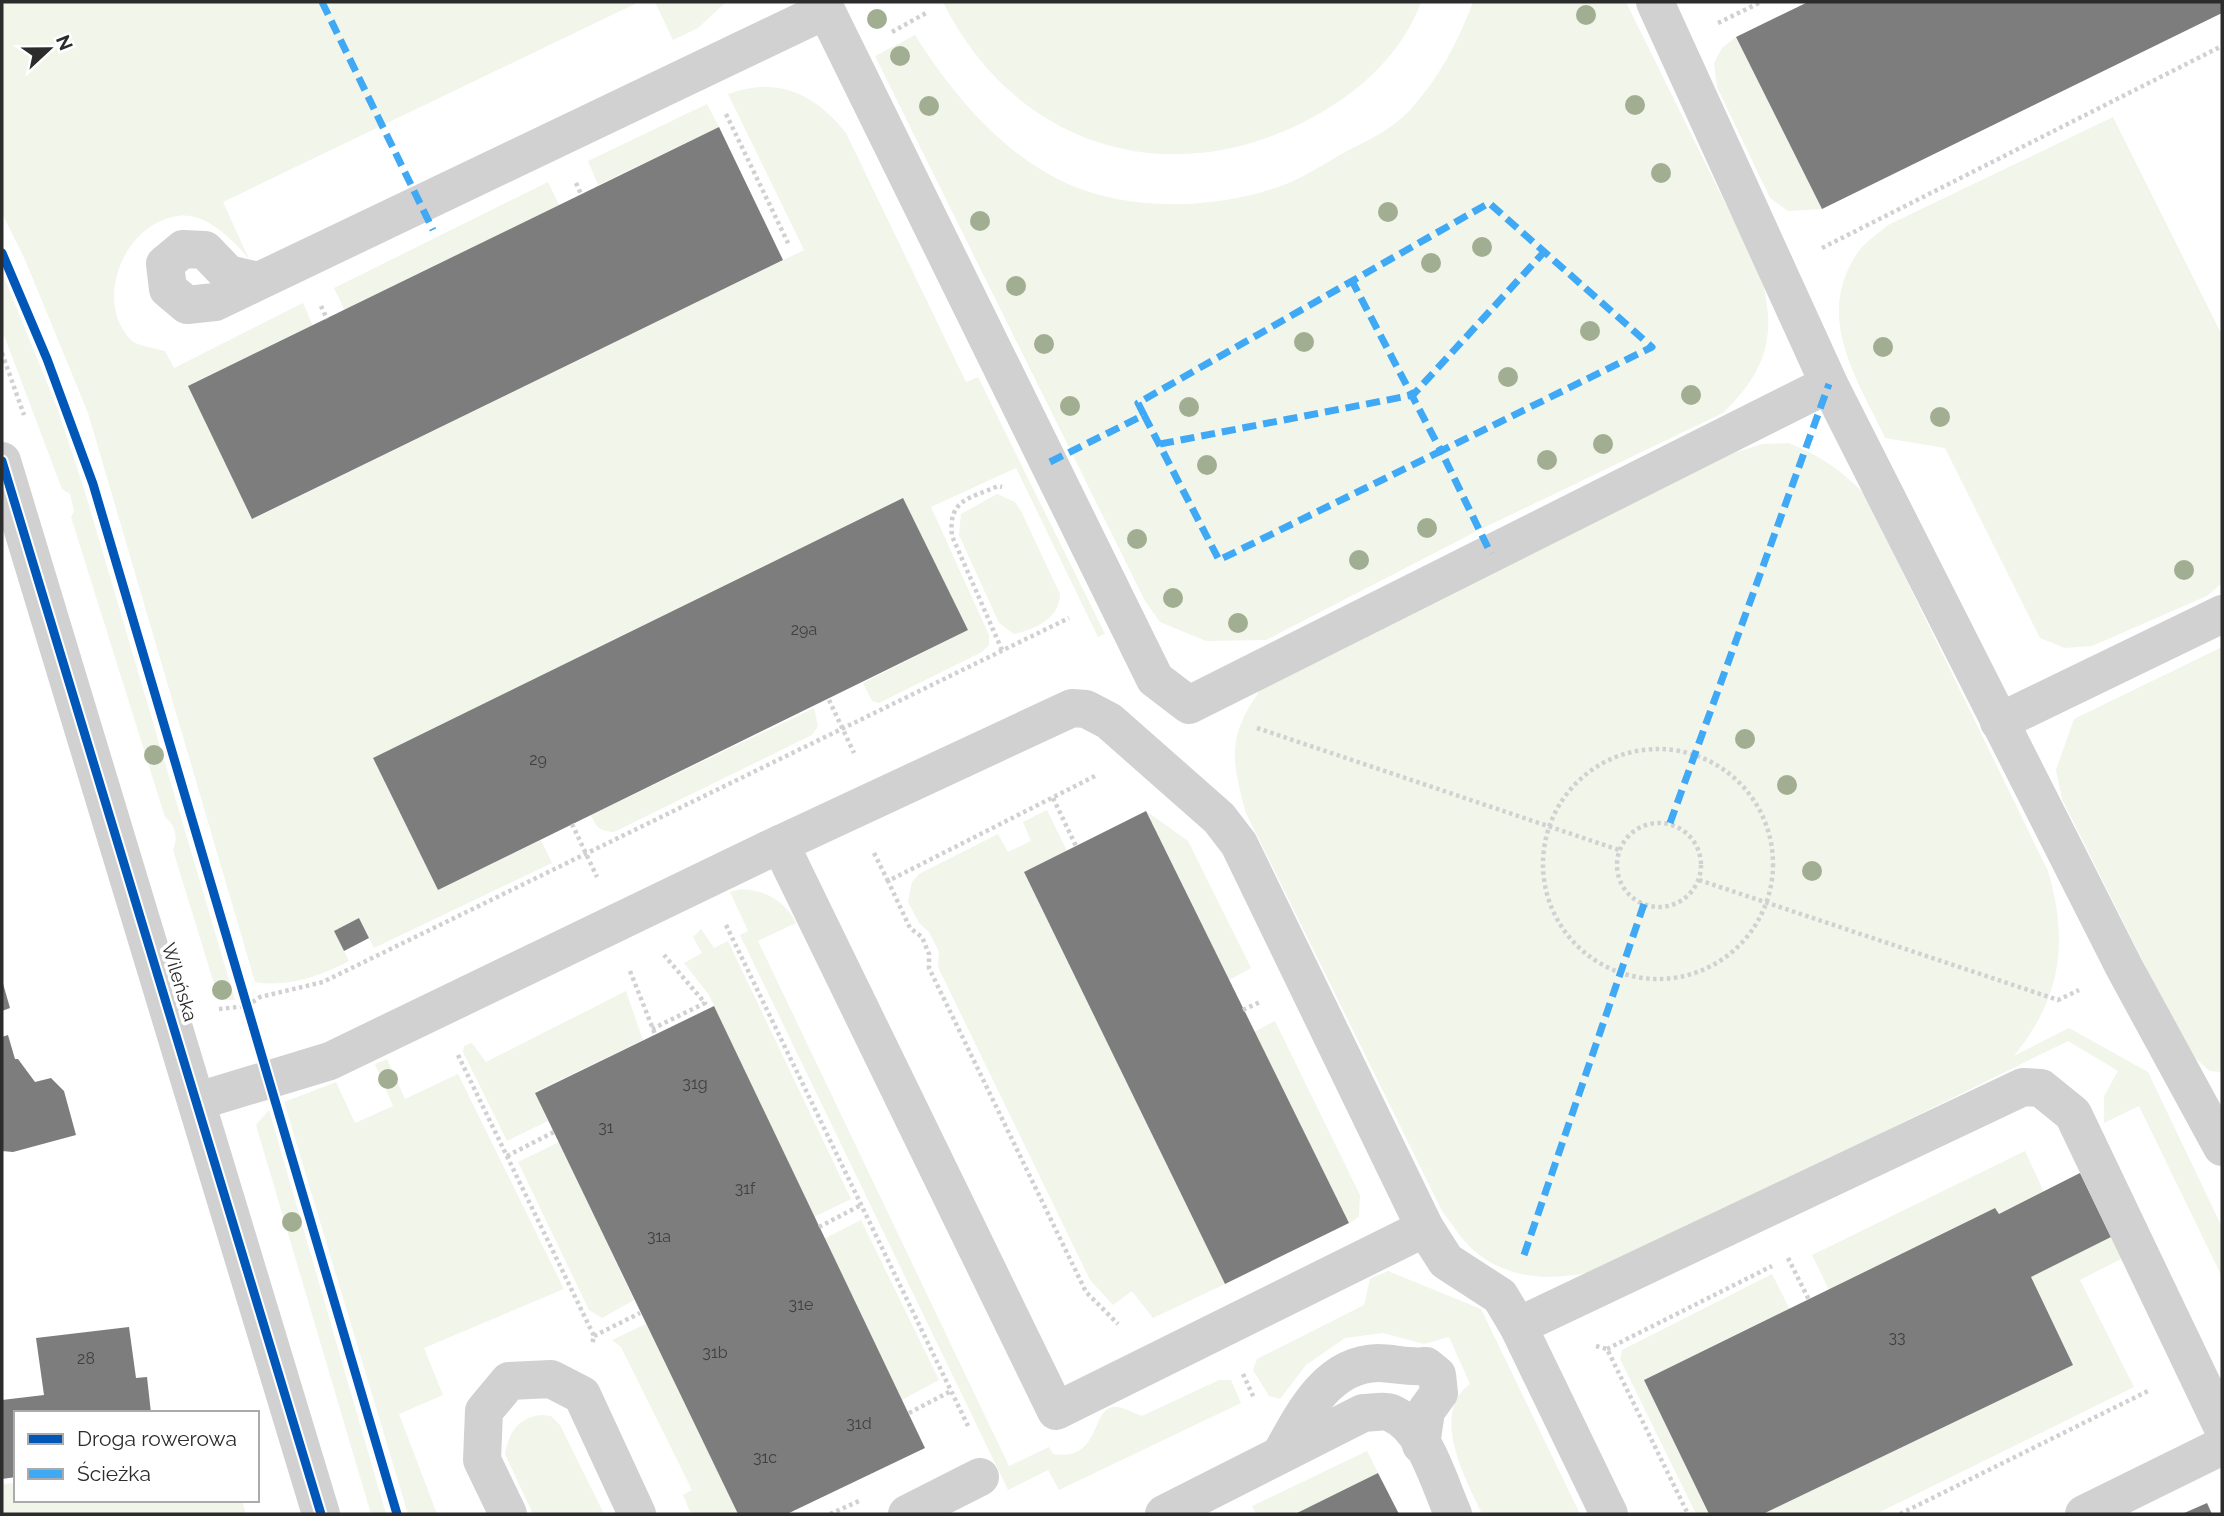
<svg xmlns="http://www.w3.org/2000/svg" width="2224" height="1516" viewBox="0 0 2224 1516" font-family="Raleway,sans-serif">
<rect width="100%" height="100%" fill="#fff"/>
<g fill="#f1f5ea">
<path d="M2,2H639L223,202L249,259C233,240 206,212 178,216C125,223 93,299 130,339C136,346 155,348 165,351L174,368L303,303L313,326L253,519L804,250L728,94C778,76 815,94 846,133L966,382L978,377L1105,634L1098,637L1016,468L931,507L989,635V645L982,652L879,703L872,701L863,683L968,630L903,499L373,759L438,890L541,840L552,863L374,948L359,918L334,931L349,961C321,976 286,988 255,982L88,413L26,262L2,213Z"/>
<polygon points="655,2 726,2 698,28 673,40"/>
<path d="M943,2H1421C1403,52 1361,91 1315,116C1173,195 1016,149 943,2Z"/>
<path d="M1473,2H1626L1760,274C1778,333 1767,371 1723,413L1479,530L1266,640L1206,641L1160,622L1145,601L875,56L915,35C953,95 1002,154 1068,184C1129,211 1210,209 1272,189C1298,181 1323,165 1347,151C1369,140 1392,129 1409,111C1438,80 1458,42 1473,2Z"/>
<polygon points="1736,37 1822,209 1788,211 1770,198 1717,87 1714,63 1722,48"/>
<polygon points="707,104 719,127 598,185 588,161"/>
<path d="M2113,117L2222,335V583L2207,596L2092,646L2065,648L2040,638L1945,448L1885,438C1857,378 1815,319 1856,255C1863,243 1878,234 1888,225Z"/>
<polygon points="548,182 559,205 345,311 334,288"/>
<path d="M2,272L58,410L85,492L235,1000H219L173,850C178,837 176,826 165,817L71,517L74,511L70,494L62,489L2,330Z"/>
<path d="M1789,443C1820,456 1842,470 1865,495L2048,871C2069,942 2061,998 2014,1056L2069,1028L2148,1072L2222,1227V1277L2139,1106L2104,1123V1096L2118,1071L2068,1041L1608,1268C1560,1281 1508,1284 1469,1246C1459,1236 1451,1222 1442,1211L1246,813C1230,756 1228,735 1263,686L1734,453L1762,444Z"/>
<path d="M997,494L1015,502L1021,511L1060,594C1060,618 1036,629 1014,634L999,623L959,535L961,514Z"/>
<polygon points="2222,647 2222,1072 2210,1071 2188,1052 2062,799 2056,770 2074,719"/>
<path d="M814,708L818,726L812,735L614,832C600,831 596,828 591,815Z"/>
<polygon points="1047,810 1067,851 1024,872 1225,1284 1153,1318 1132,1291 1113,1305 1090,1280 938,967 939,952 929,932 919,923 908,902 912,882 919,874 998,834 1008,852 1031,841 1023,822"/>
<polygon points="1146,811 1188,841 1251,968 1229,980"/>
<path d="M741,889C765,890 785,901 796,923L758,941L1009,1466L1049,1447L1053,1454C1103,1462 1090,1405 1116,1407C1124,1407 1135,1414 1142,1416L1219,1380H1231L1241,1403L1059,1490L1048,1470L1008,1490L740,935L748,931L730,892Z"/>
<polygon points="701,929 714,948 728,941 851,1199 814,1217 709,995 684,963 702,953 693,937"/>
<polygon points="626,991 643,1040 535,1092 548,1121 507,1141 463,1052 464,1046 472,1043 486,1062"/>
<polygon points="1275,1021 1360,1195 1359,1217 1349,1223 1254,1032"/>
<polygon points="387,1059 405,1099 458,1074 564,1289 424,1348 443,1395 399,1414 437,1514 408,1514 284,1102 336,1082 355,1123 393,1106 375,1064"/>
<polygon points="269,1110 386,1514 371,1514 256,1125"/>
<polygon points="559,1142 634,1300 602,1318 589,1310 518,1162"/>
<polygon points="2025,1151 2044,1192 1999,1214 1995,1208 1829,1290 1812,1255"/>
<polygon points="861,1220 939,1380 902,1400 824,1239"/>
<polygon points="2111,1237 2121,1259 2080,1280 2134,1387 1876,1514 1763,1514 2073,1365 2031,1277"/>
<path d="M1388,1271L1481,1309L1580,1514H1482C1466,1480 1429,1413 1470,1384L1449,1337L1424,1344L1383,1333L1345,1338L1306,1365L1280,1399L1269,1396L1253,1370L1257,1359L1364,1305L1370,1279Z"/>
<polygon points="1772,1274 1790,1310 1644,1380 1709,1514 1696,1514 1620,1359 1622,1350"/>
<polygon points="646,1324 738,1514 691,1514 683,1495 692,1490 621,1347 612,1340"/>
<path d="M541,1415L551,1416L560,1425L604,1514H533L505,1454C509,1432 518,1418 541,1415Z"/>
<polygon points="1367,1451 1378,1473 1295,1514 1256,1514 1252,1506"/>
<polygon points="16,1483 16,1500 242,1500 246,1514 2,1514 2,1484"/>
</g>
<g fill="#7d7d7d">
<polygon points="1808,2 2222,2 2222,13 1822,209 1736,37"/>
<polygon points="719,127 783,260 252,519 188,386"/>
<polygon points="903,498 968,630 438,890 373,758"/>
<polygon points="1146,811 1349,1223 1225,1284 1024,872"/>
<polygon points="359,918 369,938 344,951 334,931"/>
<polygon points="2,980 10,1008 2,1011"/>
<polygon points="714,1006 925,1448 787,1514 738,1514 535,1093"/>
<polygon points="8,1035 15,1059 18,1059 35,1082 51,1078 64,1091 76,1135 13,1152 2,1151 2,1037"/>
<polygon points="2080,1173 2111,1237 2031,1277 2073,1365 1763,1514 1709,1514 1644,1380 1995,1208 1999,1214"/>
<polygon points="129,1327 136,1378 147,1377 151,1413 16,1413 16,1477 2,1479 2,1400 44,1395 36,1338"/>
<polygon points="1378,1473 1399,1514 1295,1514"/>
<polygon points="2207,1503 2212,1514 2182,1514"/>
</g>
<g fill="none" stroke-linecap="round" stroke-linejoin="round">
<g stroke="#d1d1d1" stroke-width="4.5" stroke-dasharray="3.5 3.5" stroke-linecap="butt">
<polyline points="1718,23 1761,2"/>
<polyline points="892,32 926,13"/>
<polyline points="726,114 789,245"/>
<polyline points="576,183 581,194"/>
<polyline points="1822,248 2222,46"/>
<polyline points="321,306 327,319"/>
<polyline points="2,353 24,415"/>
<path d="M1002,650L952,536C948,499 969,499 998,486L1002,487"/>
<polyline points="829,700 854,753"/>
<polyline points="1257,728 1619,850"/>
<circle cx="1658" cy="864" r="115"/>
<polyline points="1095,776 888,881 910,928 922,937 929,954 929,968 1086,1292 1118,1324"/>
<polyline points="1053,798 1076,846"/>
<circle cx="1659" cy="865" r="42"/>
<polyline points="572,824 597,877"/>
<polyline points="874,853 888,881"/>
<polyline points="1699,880 2058,1000 2079,990"/>
<polyline points="726,925 969,1428"/>
<polyline points="630,971 655,1034"/>
<polyline points="219,1009 247,1006 260,997 323,982 1069,618"/>
<polyline points="1243,1010 1262,1001"/>
<polyline points="652,1029 705,1003 664,955"/>
<polyline points="458,1055 594,1336 592,1344"/>
<polyline points="507,1156 554,1132"/>
<polyline points="819,1227 861,1205"/>
<polyline points="1788,1258 1809,1300"/>
<polyline points="594,1336 640,1313"/>
<polyline points="1596,1346 1607,1349 1688,1514"/>
<polyline points="1607,1349 1772,1266"/>
<polyline points="1243,1374 1254,1398"/>
<polyline points="909,1413 951,1391"/>
<polyline points="830,1514 859,1501"/>
<polyline points="1900,1514 2150,1390"/>
</g>
<g stroke="#d1d1d1" stroke-width="38">
<polyline points="822,2 1155,679 1189,705 1829,384"/>
<polyline points="1655,2 1829,384 2124,967 2222,1147"/>
<polyline points="258,281 228,274 205,250 183,249 165,264 168,289 187,305 215,302 826,10"/>
<polyline points="2,461 321,1514"/>
<polyline points="1999,722 2222,614"/>
<polyline points="780,844 1056,1411 1425,1228"/>
<polyline points="198,1101 330,1061 780,844 1072,708 1086,709 1109,721 1219,818 1239,844 1425,1228 1446,1261 1500,1296 1518,1326"/>
<path d="M1281,1454C1303,1414 1327,1364 1378,1363C1395,1363 1407,1368 1426,1366L1437,1375L1439,1393L1426,1411L1421,1445"/>
<polyline points="508,1514 482,1460 484,1411 509,1381 551,1379 582,1395 637,1514"/>
<polyline points="907,1514 980,1477"/>
<path d="M1164,1514L1363,1413C1371,1413 1384,1410 1391,1413C1425,1427 1439,1483 1453,1514"/>
<polyline points="1609,1514 1518,1326 2023,1087 2041,1088 2073,1114 2222,1426"/>
<polyline points="2084,1514 2222,1446"/>
</g>
<g stroke="#3fa9f5" stroke-width="7" stroke-dasharray="14 7" stroke-linecap="butt">
<polyline points="322,2 433,230"/>
<polyline points="1144,415 1138,403 1489,203 1652,347 1441,451 1352,281"/>
<polyline points="1160,444 1413,395 1544,252"/>
<polyline points="1050,462 1144,415 1219,560 1441,451 1491,554"/>
<polyline points="1670,823 1829,384"/>
<polyline points="1524,1255 1644,904"/>
</g>
<defs>
<g id="cycleway">
<polyline points="2,253 47,359 93,484 397,1514"/>
<polyline points="2,461 321,1514"/>
</g>
</defs>
<use href="#cycleway" stroke="#fff" stroke-width="13"/>
<use href="#cycleway" stroke="#0057b8" stroke-width="9"/>
</g>
<g fill="#a2ae91">
<circle cx="1586" cy="15" r="10"/>
<circle cx="877" cy="19" r="10"/>
<circle cx="900" cy="56" r="10"/>
<circle cx="1635" cy="105" r="10"/>
<circle cx="929" cy="106" r="10"/>
<circle cx="1661" cy="173" r="10"/>
<circle cx="1388" cy="212" r="10"/>
<circle cx="980" cy="221" r="10"/>
<circle cx="1482" cy="247" r="10"/>
<circle cx="1431" cy="263" r="10"/>
<circle cx="1016" cy="286" r="10"/>
<circle cx="1590" cy="331" r="10"/>
<circle cx="1304" cy="342" r="10"/>
<circle cx="1044" cy="344" r="10"/>
<circle cx="1883" cy="347" r="10"/>
<circle cx="1508" cy="377" r="10"/>
<circle cx="1691" cy="395" r="10"/>
<circle cx="1070" cy="406" r="10"/>
<circle cx="1189" cy="407" r="10"/>
<circle cx="1940" cy="417" r="10"/>
<circle cx="1603" cy="444" r="10"/>
<circle cx="1547" cy="460" r="10"/>
<circle cx="1207" cy="465" r="10"/>
<circle cx="1427" cy="528" r="10"/>
<circle cx="1137" cy="539" r="10"/>
<circle cx="1359" cy="560" r="10"/>
<circle cx="2184" cy="570" r="10"/>
<circle cx="1173" cy="598" r="10"/>
<circle cx="1238" cy="623" r="10"/>
<circle cx="1745" cy="739" r="10"/>
<circle cx="154" cy="755" r="10"/>
<circle cx="1787" cy="785" r="10"/>
<circle cx="1812" cy="871" r="10"/>
<circle cx="222" cy="990" r="10"/>
<circle cx="388" cy="1079" r="10"/>
<circle cx="292" cy="1222" r="10"/>
</g>
<g text-anchor="middle" stroke-width="7" stroke-linejoin="round" paint-order="stroke">
<g font-size="16" fill="#404040">
<text x="804" y="635">29a</text>
<text x="538" y="765">29</text>
<text x="695" y="1089">31g</text>
<text x="606" y="1133">31</text>
<text x="745" y="1194">31f</text>
<text x="659" y="1242">31a</text>
<text x="801" y="1310">31e</text>
<text x="1897" y="1343">33</text>
<text x="715" y="1358">31b</text>
<text x="86" y="1364">28</text>
<text x="859" y="1429">31d</text>
<text x="765" y="1463">31c</text>
</g>
<g font-size="19" fill="#2c2c2c" stroke="#fff">
<text transform="translate(180 982) rotate(73)" y="7">Wileńska</text>
</g>
</g>
<rect width="2224" height="1516" fill="none" stroke="#2c2c2c" stroke-width="7"/>
<rect x="14" y="1411" width="245" height="91" fill="#ffffff" stroke="#ababab" stroke-width="2"/>
<rect x="28" y="1434" width="35" height="10" fill="#0057b8" stroke="#ababab" stroke-width="2"/>
<text x="77" y="1446" font-size="21" fill="#2c2c2c">Droga rowerowa</text>
<rect x="28" y="1469" width="35" height="10" fill="#3fa9f5" stroke="#ababab" stroke-width="2"/>
<text x="77" y="1481" font-size="21" fill="#2c2c2c">Ścieżka</text>
<g transform="translate(49 49) rotate(68)" stroke="#ffffff" stroke-width="5" paint-order="stroke">
<path d="M0-5L12 26L0 18L-12 26Z" fill="#2c2c2c"/>
<text y="-10" font-size="19" font-weight="bold" text-anchor="middle" fill="#2c2c2c">N</text>
</g>
</svg>
